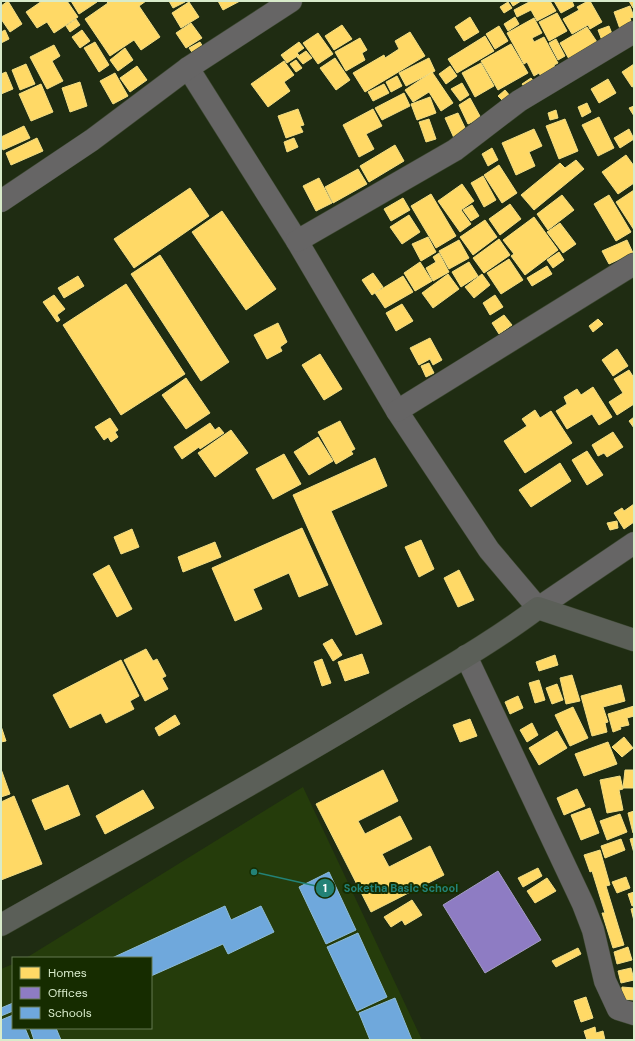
<svg xmlns="http://www.w3.org/2000/svg" width="635" height="1041" viewBox="0 0 635 1041" font-family="'DM Sans',sans-serif">
<rect width="100%" height="100%" fill="#1f2c12"/>
<polygon fill="#253c0b" points="303,787 422,1040 1,1040 1,969 13,964 13,1028 151,1028 151,958 26,958"/>
<g fill="#ffd966" stroke="#f3de84">
<polygon points="8,1 22,24 10,32 1,19 1,6"/>
<polygon points="42,1 67,1 78,17 54,33 47,22 37,28 26,12"/>
<polygon points="71,1 96,1 97,2 79,14"/>
<polygon points="106,1 146,1 139,6 160,37 141,50 134,40 110,56 85,19 108,3"/>
<polygon points="169,1 184,1 185,2 173,8"/>
<polygon points="218,1 240,1 223,10"/>
<polygon points="510,1 521,1 513,6"/>
<polygon points="531,1 550,1 556,11 537,21 531,10 517,17 514,10"/>
<polygon points="554,1 572,1 574,6 561,13"/>
<polygon points="588,1 590,1 602,22 590,29 588,25 572,34 563,19 579,10 577,7"/>
<polygon points="629,1 634,1 634,7 633,8"/>
<polygon points="189,2 199,17 181,28 172,13"/>
<polygon points="508,2 512,8 504,13 500,7"/>
<polygon points="630,6 634,17 630,18 632,25 620,29 614,12"/>
<polygon points="557,13 567,31 549,41 539,22"/>
<polygon points="470,17 479,32 464,41 455,27"/>
<polygon points="515,17 519,24 508,31 504,24"/>
<polygon points="534,18 542,33 532,38 534,42 544,37 558,63 554,65 560,76 545,84 539,73 534,76 527,62 524,64 507,33"/>
<polygon points="76,19 80,25 70,32 66,26"/>
<polygon points="191,23 202,38 186,48 176,33"/>
<polygon points="342,25 352,39 334,50 325,36"/>
<polygon points="499,26 508,41 495,49 486,34"/>
<polygon points="609,26 614,39 603,43 598,30"/>
<polygon points="587,27 597,42 569,59 560,43"/>
<polygon points="5,30 9,39 1,43 1,32"/>
<polygon points="82,30 90,41 80,48 72,37"/>
<polygon points="410,32 425,56 365,92 353,73 384,55 385,58 399,49 395,41"/>
<polygon points="318,33 333,54 318,64 303,43"/>
<polygon points="485,36 494,51 457,73 448,59"/>
<polygon points="360,38 367,50 362,53 365,60 346,71 335,52"/>
<polygon points="556,39 565,56 558,60 549,43"/>
<polygon points="95,42 109,65 99,72 84,48"/>
<polygon points="200,42 206,52 196,58 189,48"/>
<polygon points="299,42 304,48 297,53 299,55 287,63 281,55"/>
<polygon points="511,44 528,73 498,90 481,61"/>
<polygon points="54,45 60,56 52,61 63,81 47,89 30,57"/>
<polygon points="125,48 133,60 118,71 110,60"/>
<polygon points="306,51 312,58 303,64 297,57"/>
<polygon points="335,58 350,80 336,90 320,68"/>
<polygon points="429,58 435,71 406,86 399,73"/>
<polygon points="296,60 302,68 296,72 290,64"/>
<polygon points="284,61 294,75 284,82 290,91 268,107 251,84"/>
<polygon points="481,63 494,86 475,97 462,73"/>
<polygon points="26,64 35,84 20,90 12,70"/>
<polygon points="634,64 634,86 632,87 622,72"/>
<polygon points="137,66 147,80 130,92 120,78"/>
<polygon points="450,66 457,76 446,84 439,74"/>
<polygon points="6,72 13,89 1,94 1,74"/>
<polygon points="432,72 453,103 441,111 429,92 413,102 405,90"/>
<polygon points="115,73 128,96 113,104 100,81"/>
<polygon points="397,76 402,86 391,92 386,82"/>
<polygon points="531,78 537,85 528,92 522,84"/>
<polygon points="608,79 616,93 599,103 591,89"/>
<polygon points="80,82 87,106 70,112 62,88"/>
<polygon points="462,83 469,95 460,101 451,89"/>
<polygon points="41,84 53,112 31,121 19,94"/>
<polygon points="384,84 389,93 373,101 368,92"/>
<polygon points="505,90 511,97 505,103 498,96"/>
<polygon points="404,93 410,106 382,120 375,108"/>
<polygon points="430,97 436,113 417,120 411,104"/>
<polygon points="470,98 481,118 468,124 459,105"/>
<polygon points="587,103 591,112 582,117 578,107"/>
<polygon points="634,106 634,116 629,108"/>
<polygon points="298,109 304,125 300,126 303,132 286,138 278,116"/>
<polygon points="373,109 382,126 366,134 374,149 359,157 343,125"/>
<polygon points="556,110 558,118 550,120 548,113"/>
<polygon points="458,113 467,132 454,138 445,118"/>
<polygon points="599,117 614,148 598,156 582,125"/>
<polygon points="429,119 436,139 426,142 419,122"/>
<polygon points="565,119 578,151 559,159 546,126"/>
<polygon points="24,126 30,138 3,150 1,145 1,137"/>
<polygon points="534,129 542,146 529,152 535,166 516,175 502,143"/>
<polygon points="629,129 634,139 620,148 614,138"/>
<polygon points="37,138 43,151 11,165 6,153"/>
<polygon points="294,138 298,147 287,152 284,142"/>
<polygon points="395,145 404,161 369,182 360,166"/>
<polygon points="492,148 498,160 488,166 482,154"/>
<polygon points="626,155 634,166 634,183 618,194 602,172"/>
<polygon points="576,160 584,169 534,210 521,195 560,163 565,168"/>
<polygon points="499,165 517,193 502,203 484,175"/>
<polygon points="358,169 367,184 333,203 325,187"/>
<polygon points="483,176 496,200 484,207 471,183"/>
<polygon points="319,178 332,203 316,211 303,186"/>
<polygon points="462,184 474,201 461,210 471,224 460,232 438,201"/>
<polygon points="190,188 209,216 134,268 114,239"/>
<polygon points="634,190 634,230 616,202"/>
<polygon points="431,194 456,236 436,248 411,206"/>
<polygon points="562,195 574,210 548,230 537,214"/>
<polygon points="609,195 631,232 616,241 594,204"/>
<polygon points="403,198 410,210 391,221 384,209"/>
<polygon points="510,204 521,219 500,235 489,219"/>
<polygon points="472,205 479,216 471,221 463,210"/>
<polygon points="222,211 276,289 246,310 192,232"/>
<polygon points="409,215 420,232 402,244 390,227"/>
<polygon points="534,217 558,250 525,275 511,256 514,254 503,240"/>
<polygon points="485,220 497,237 473,255 460,237"/>
<polygon points="560,223 576,244 563,253 547,232"/>
<polygon points="428,237 436,252 421,261 412,244"/>
<polygon points="499,239 510,255 484,273 473,258"/>
<polygon points="459,240 469,258 449,269 439,251"/>
<polygon points="627,240 633,253 609,264 602,251"/>
<polygon points="559,252 564,260 553,268 547,260"/>
<polygon points="439,253 449,272 433,281 426,268 436,262 433,257"/>
<polygon points="160,255 229,362 201,381 131,274"/>
<polygon points="509,259 523,280 501,294 487,273"/>
<polygon points="420,262 432,281 415,291 404,273"/>
<polygon points="469,262 478,276 461,287 452,272"/>
<polygon points="547,266 552,274 532,286 527,278"/>
<polygon points="373,273 383,287 372,295 362,280"/>
<polygon points="448,274 459,289 433,308 422,293"/>
<polygon points="482,274 490,285 474,298 465,287"/>
<polygon points="78,276 84,286 64,298 58,288"/>
<polygon points="403,276 413,292 385,308 375,293"/>
<polygon points="126,284 185,374 121,415 63,325"/>
<polygon points="54,295 65,309 57,315 60,320 57,322 43,302"/>
<polygon points="495,295 503,307 490,315 483,303"/>
<polygon points="402,304 413,321 396,331 386,313"/>
<polygon points="504,315 512,325 499,334 492,323"/>
<polygon points="598,319 603,324 593,332 589,326"/>
<polygon points="278,323 287,342 280,347 282,351 267,359 254,335"/>
<polygon points="430,338 442,360 433,365 430,359 419,365 410,348"/>
<polygon points="617,349 628,366 613,376 602,360"/>
<polygon points="320,354 342,389 324,400 302,365"/>
<polygon points="429,363 434,373 426,377 421,366"/>
<polygon points="629,370 634,378 634,404 617,415 609,402 623,393 614,379"/>
<polygon points="186,378 210,413 186,429 162,395"/>
<polygon points="593,387 612,417 599,425 592,414 567,429 556,411 567,404 564,397 577,389 581,395"/>
<polygon points="535,410 540,418 551,411 572,443 525,473 504,441 527,426 522,419"/>
<polygon points="634,417 634,428 629,421"/>
<polygon points="110,418 118,430 115,432 118,437 111,442 108,437 104,440 95,427"/>
<polygon points="340,421 355,449 351,451 353,454 336,464 318,432"/>
<polygon points="210,423 215,430 219,427 224,433 200,449 199,447 182,459 174,447"/>
<polygon points="231,430 248,453 215,477 198,453"/>
<polygon points="613,432 623,447 607,457 604,453 598,456 592,445"/>
<polygon points="318,437 333,461 309,475 294,452"/>
<polygon points="587,451 603,475 587,485 572,460"/>
<polygon points="284,454 301,484 273,499 256,469"/>
<polygon points="375,458 387,486 331,511 382,624 356,635 293,495"/>
<polygon points="560,463 571,481 531,507 519,490"/>
<polygon points="634,504 634,522 624,529 614,513 622,508 624,511"/>
<polygon points="617,521 618,528 610,530 607,523"/>
<polygon points="302,528 328,585 299,597 289,573 253,589 262,609 235,621 212,568"/>
<polygon points="132,529 139,547 121,554 114,537"/>
<polygon points="421,540 434,569 419,577 405,547"/>
<polygon points="215,542 221,557 183,572 178,557"/>
<polygon points="109,565 132,609 117,617 93,574"/>
<polygon points="459,570 474,600 458,607 444,578"/>
<polygon points="332,639 342,655 333,661 323,644"/>
<polygon points="146,649 153,661 157,659 166,676 162,678 168,689 145,701 124,660"/>
<polygon points="362,654 369,673 345,681 338,662"/>
<polygon points="555,655 558,665 539,671 536,662"/>
<polygon points="322,659 331,683 322,686 314,662"/>
<polygon points="121,660 139,696 130,701 134,709 106,723 101,713 70,728 53,695"/>
<polygon points="572,675 580,701 566,704 560,678"/>
<polygon points="539,680 545,700 535,703 529,683"/>
<polygon points="557,684 563,700 552,704 546,688"/>
<polygon points="621,685 625,701 603,707 608,722 605,723 607,732 592,736 581,696"/>
<polygon points="518,696 523,708 510,714 505,702"/>
<polygon points="634,706 634,716 627,718 629,725 620,727 621,729 613,732 608,714"/>
<polygon points="573,707 588,738 570,746 555,715"/>
<polygon points="175,715 180,724 159,736 155,728"/>
<polygon points="470,719 477,736 460,742 453,725"/>
<polygon points="532,723 538,735 527,742 520,730"/>
<polygon points="1,726 6,741 1,742"/>
<polygon points="557,731 567,748 539,765 529,748"/>
<polygon points="624,737 633,748 622,757 612,747"/>
<polygon points="608,742 617,764 584,776 575,754"/>
<polygon points="1,769 10,794 1,797"/>
<polygon points="383,770 398,801 358,821 365,834 400,816 412,839 382,854 389,867 430,846 444,875 371,912 316,804"/>
<polygon points="625,770 634,770 634,788 623,788"/>
<polygon points="620,776 623,789 619,790 623,810 607,813 600,780"/>
<polygon points="68,785 80,815 45,830 32,800"/>
<polygon points="577,789 585,806 564,815 557,798"/>
<polygon points="143,790 154,808 105,834 96,816"/>
<polygon points="14,796 42,864 1,880 1,802"/>
<polygon points="590,808 599,833 581,840 571,815"/>
<polygon points="634,811 634,832 633,833 628,813"/>
<polygon points="620,814 627,832 607,840 600,821"/>
<polygon points="634,838 634,853 630,839"/>
<polygon points="621,839 625,850 605,858 601,846"/>
<polygon points="600,850 610,885 606,886 624,945 613,948 602,913 605,913 592,871 590,872 584,855"/>
<polygon points="538,868 542,876 523,887 518,878"/>
<polygon points="626,877 630,888 617,893 612,882"/>
<polygon points="547,878 556,891 535,903 527,891"/>
<polygon points="634,892 634,905 632,906 628,894"/>
<polygon points="412,900 422,915 405,925 402,920 391,927 384,917"/>
<polygon points="634,908 634,921 631,909"/>
<polygon points="628,947 632,960 617,964 614,952"/>
<polygon points="578,948 581,954 556,967 552,961"/>
<polygon points="631,968 634,980 621,983 618,971"/>
<polygon points="622,987 634,988 634,1000 621,999"/>
<polygon points="586,997 593,1018 581,1022 574,1001"/>
<polygon points="595,1027 596,1033 603,1031 605,1040 587,1040 584,1031"/>
</g>
<polygon fill="#8e7cc3" stroke="#a49dc5" points="498,871 541,940 485,973 443,905"/>
<g fill="#6fa8dc" stroke="#8ebcd7">
<polygon points="329,872 356,930 326,944 299,887"/>
<polygon points="225,906 231,920 261,906 274,932 228,954 223,944 151,976 151,958 112,958"/>
<polygon points="358,933 387,997 357,1011 327,947"/>
<polygon points="395,998 412,1040 370,1040 359,1013"/>
<polygon points="13,1003 13,1011 1,1016 1,1008"/>
<polygon points="13,1015 13,1028 25,1028 30,1040 1,1040 1,1020"/>
<polygon points="30,1028 56,1028 61,1040 34,1040"/>
</g>
<g fill="none" stroke-linecap="round" stroke-linejoin="round">
<defs>
<g id="street">
<polyline points="188,68 297,241 397,411 489,550 538,608 634,543"/>
<polyline points="1,201 92,140 188,68 291,1"/>
<polyline points="297,241 455,150 519,101 634,32"/>
<polyline points="397,411 634,264"/>
<polyline points="466,656 583,904 593,930 605,981 618,1009 634,1014"/>
</g>
<path id="secondary" d="M1,925C128,853 257,783 382,707C434,675 489,645 538,608L634,640"/>
</defs>
<use href="#street" stroke="#3d4831" stroke-width="23"/>
<use href="#secondary" stroke="#3d4831" stroke-width="23"/>
<use href="#street" stroke="#666565" stroke-width="22"/>
<use href="#secondary" stroke="#5b5f58" stroke-width="22"/>
</g>
<path fill="none" stroke="#238277" stroke-width="1.5" d="M254 872L325 888"/>
<g fill="#238277" stroke="#162c00" stroke-width="1.5">
<circle cx="254" cy="872" r="4"/>
<circle cx="325" cy="888" r="10"/>
</g>
<g font-size="12" text-anchor="middle" font-weight="bold" fill="#fff">
<text x="325" y="892">1</text>
</g>
<g font-size="11" text-anchor="middle" font-weight="bold" fill="#238277" stroke="#162c00" stroke-width="4" stroke-linejoin="round" paint-order="stroke">
<text x="401" y="892">Soketha Basic School</text>
</g>
<rect width="635" height="1041" fill="none" stroke="#d8ebca" stroke-width="4"/>
<rect x="12" y="957" width="140" height="72" fill="#162c00" stroke="#647851"/>
<rect x="20" y="967" width="20" height="12" fill="#ffd966" stroke="#647851"/>
<text x="48" y="977" font-size="12" fill="#d8ebca">Homes</text>
<rect x="20" y="987" width="20" height="12" fill="#8e7cc3" stroke="#647851"/>
<text x="48" y="997" font-size="12" fill="#d8ebca">Offices</text>
<rect x="20" y="1007" width="20" height="12" fill="#6fa8dc" stroke="#647851"/>
<text x="48" y="1017" font-size="12" fill="#d8ebca">Schools</text>
</svg>
